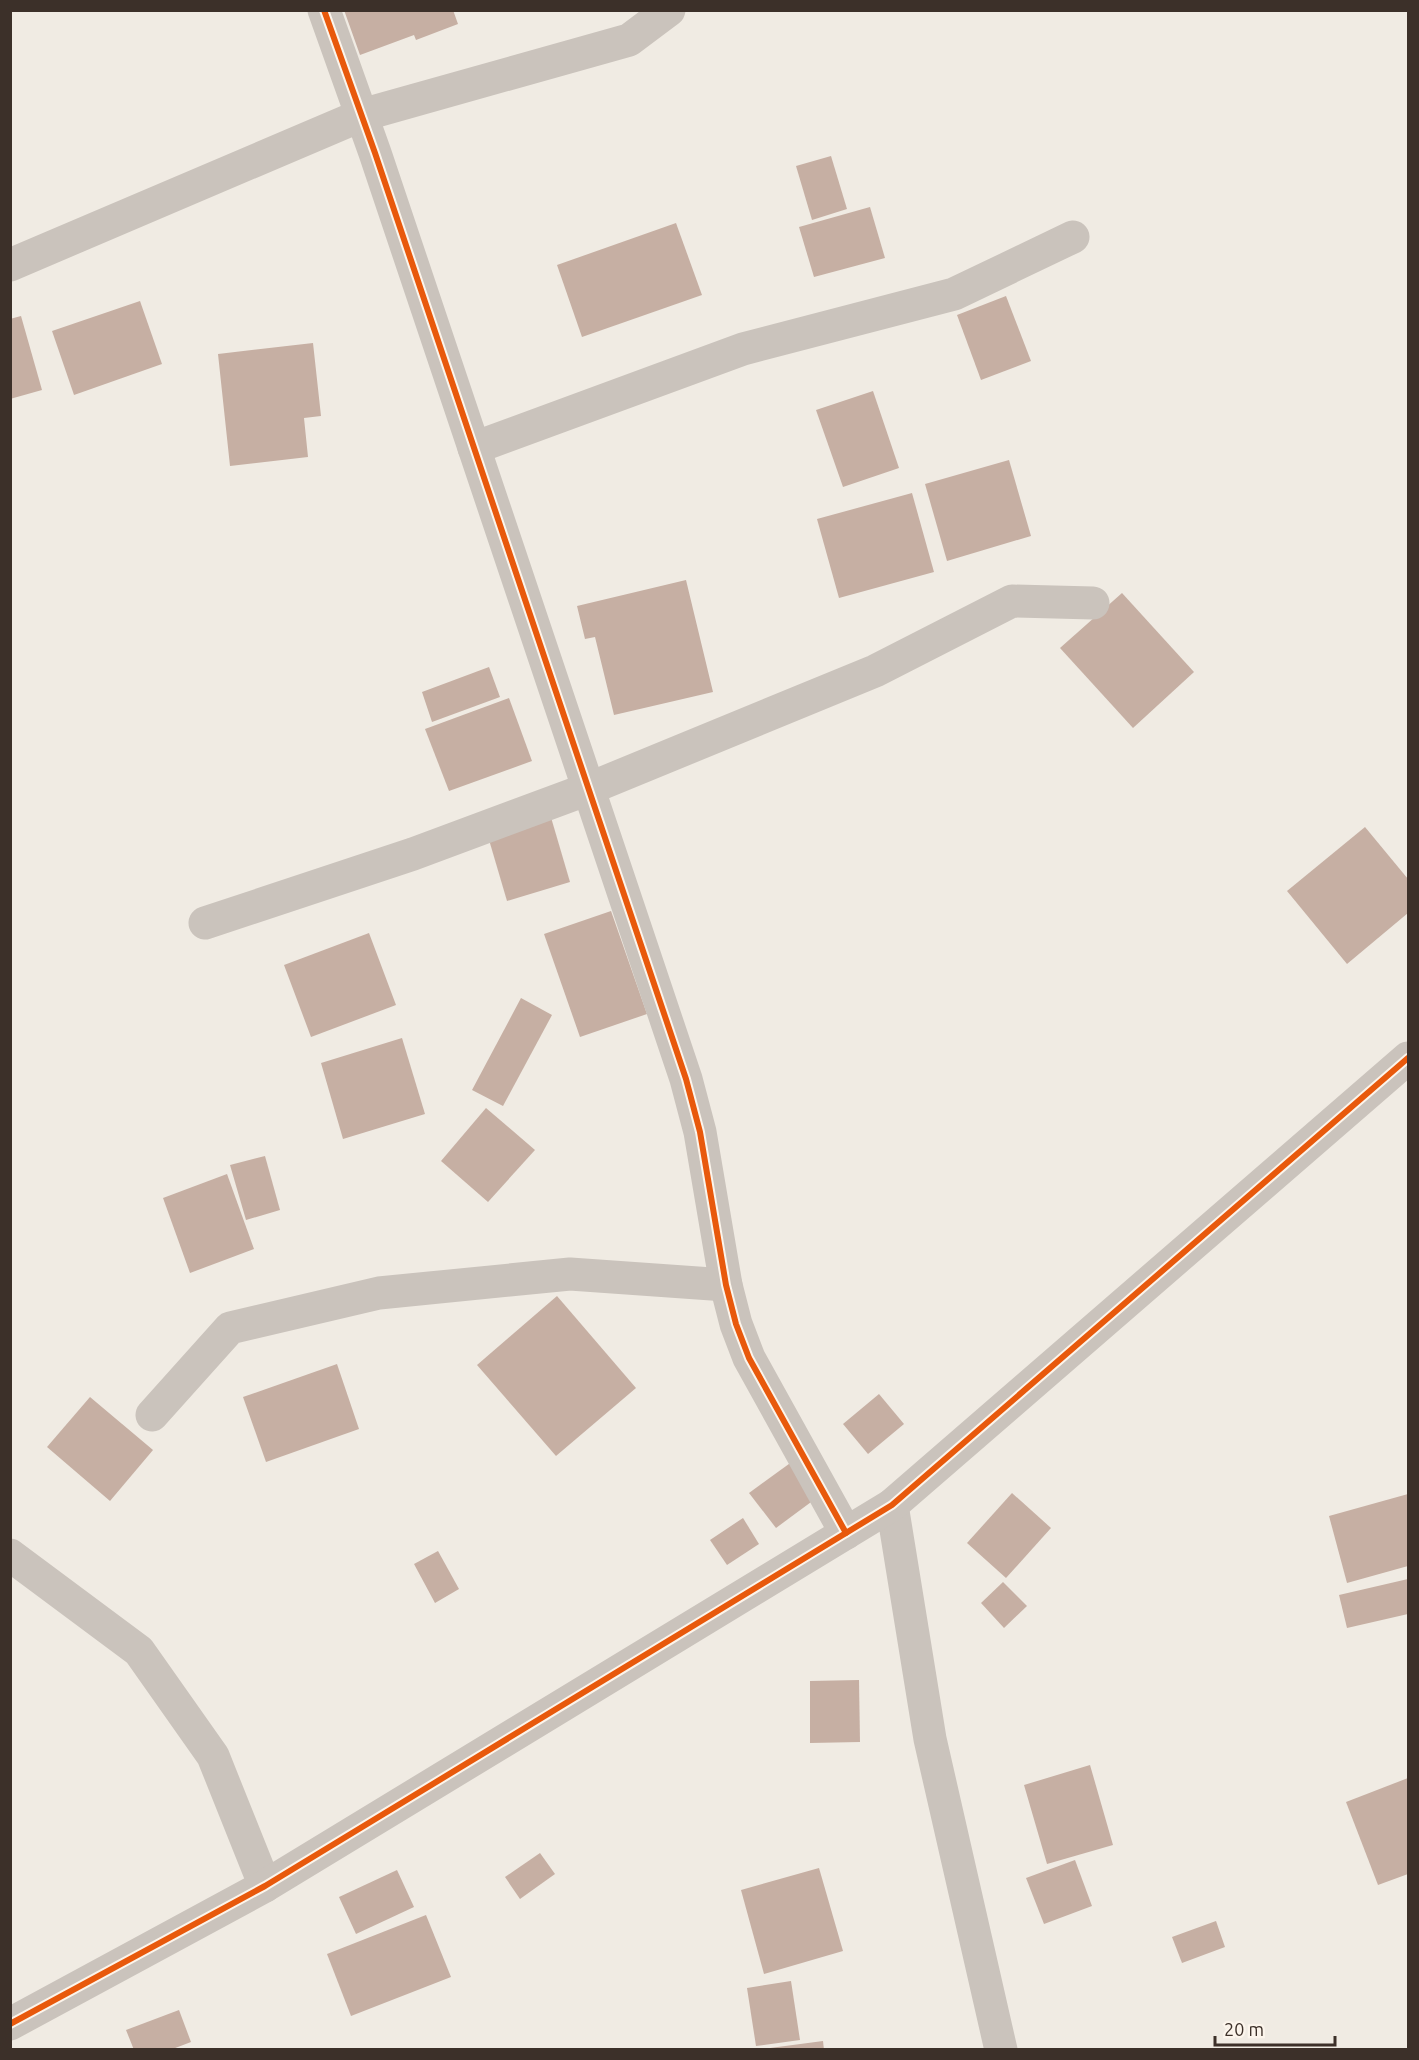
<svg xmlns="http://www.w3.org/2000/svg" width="1419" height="2060" viewBox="0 0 1419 2060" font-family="Ubuntu,sans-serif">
<rect width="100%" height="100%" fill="#f0ebe3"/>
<g fill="#c6afa3">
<polygon points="344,10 453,10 458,24 416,40 414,35 360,55"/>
<polygon points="831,156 847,209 812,220 796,166"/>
<polygon points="870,207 885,258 814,277 799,227"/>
<polygon points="676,223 702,295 582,337 557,265"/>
<polygon points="1006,296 1031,361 981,380 957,315"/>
<polygon points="140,301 162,364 74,395 52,331"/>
<polygon points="21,316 42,390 10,399 10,319"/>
<polygon points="313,343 321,416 304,418 308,457 230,466 218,354"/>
<polygon points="873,391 899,468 843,487 816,410"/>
<polygon points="1009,460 1031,536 947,561 925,484"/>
<polygon points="912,493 934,572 839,598 817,519"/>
<polygon points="686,580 713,692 614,715 595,637 585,639 577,606"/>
<polygon points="1122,593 1194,672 1133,728 1060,648"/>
<polygon points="489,667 500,697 432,722 422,692"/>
<polygon points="509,698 532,761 449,791 425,729"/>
<polygon points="550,814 570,882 507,901 487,833"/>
<polygon points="1365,827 1408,879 1408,913 1347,964 1287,891"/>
<polygon points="611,911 647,1014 580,1037 544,934"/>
<polygon points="369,933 396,1005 311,1037 284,965"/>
<polygon points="521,998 552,1015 503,1106 472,1090"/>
<polygon points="402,1038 425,1114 343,1139 321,1063"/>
<polygon points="486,1108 535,1150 488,1202 441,1161"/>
<polygon points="265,1156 280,1210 246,1220 230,1165"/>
<polygon points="227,1174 254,1249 190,1273 163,1198"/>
<polygon points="557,1296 636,1388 556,1456 477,1365"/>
<polygon points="337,1364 359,1429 266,1462 243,1397"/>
<polygon points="879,1394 904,1424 868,1454 843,1424"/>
<polygon points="90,1397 153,1450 110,1501 47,1447"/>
<polygon points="804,1453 830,1488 776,1528 749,1493"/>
<polygon points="1012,1493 1051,1528 1006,1578 967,1543"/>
<polygon points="1408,1494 1408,1566 1347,1583 1329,1516"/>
<polygon points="743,1518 759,1544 727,1565 710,1540"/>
<polygon points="438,1551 459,1589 435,1603 414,1564"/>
<polygon points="1408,1579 1408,1614 1347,1628 1339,1595"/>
<polygon points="1003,1582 1027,1606 1004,1628 981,1603"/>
<polygon points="859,1680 860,1742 810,1743 810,1681"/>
<polygon points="1090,1765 1113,1845 1047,1864 1024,1785"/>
<polygon points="1408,1778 1408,1874 1378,1885 1346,1802"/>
<polygon points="540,1853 555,1874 520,1899 505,1877"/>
<polygon points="1075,1860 1092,1906 1044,1924 1026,1878"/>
<polygon points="819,1868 843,1951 764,1974 741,1890"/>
<polygon points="397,1870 414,1907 356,1934 339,1897"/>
<polygon points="426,1915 451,1977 351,2016 327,1954"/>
<polygon points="1216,1921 1225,1947 1182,1963 1172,1937"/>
<polygon points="791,1981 800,2040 756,2046 747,1988"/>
<polygon points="179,2010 191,2042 170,2050 134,2050 126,2030"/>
<polygon points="823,2041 824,2050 770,2050 770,2048"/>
</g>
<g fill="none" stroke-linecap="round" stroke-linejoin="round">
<g stroke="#cac3bc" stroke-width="33">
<polyline points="324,10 375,153 686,1079 700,1132 726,1285 736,1324 749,1358 846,1533"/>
<polyline points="10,265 362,115 629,40 669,10"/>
<polyline points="474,448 743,349 954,294 1073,237"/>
<polyline points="205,923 413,854 588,789 875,671 1012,601 1093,603"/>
<polyline points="152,1415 230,1328 379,1293 570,1274 726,1285"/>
<polyline points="892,1505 930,1739 1001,2050"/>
<polyline points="10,1555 139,1651 213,1756 265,1886"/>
</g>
<polyline stroke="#cac3bc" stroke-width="33" points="10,2024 265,1886 892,1505 1408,1058"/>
<defs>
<g id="cycleway">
<polyline points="324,10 375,153 686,1079 700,1132 726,1285 736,1324 749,1358 846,1533"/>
<polyline points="10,2024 265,1886 892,1505 1408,1058"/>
</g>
</defs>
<use href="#cycleway" stroke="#fcf5ec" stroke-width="10"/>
<use href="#cycleway" stroke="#e8590c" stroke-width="6"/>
</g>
<rect width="1419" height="2060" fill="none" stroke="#3c3029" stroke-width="24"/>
<path d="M1215 2036v9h120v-9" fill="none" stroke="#3c3029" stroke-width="3"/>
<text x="1224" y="2036" font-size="18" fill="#3c3029" stroke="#fcf5ec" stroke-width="4.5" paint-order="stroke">20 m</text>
</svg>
